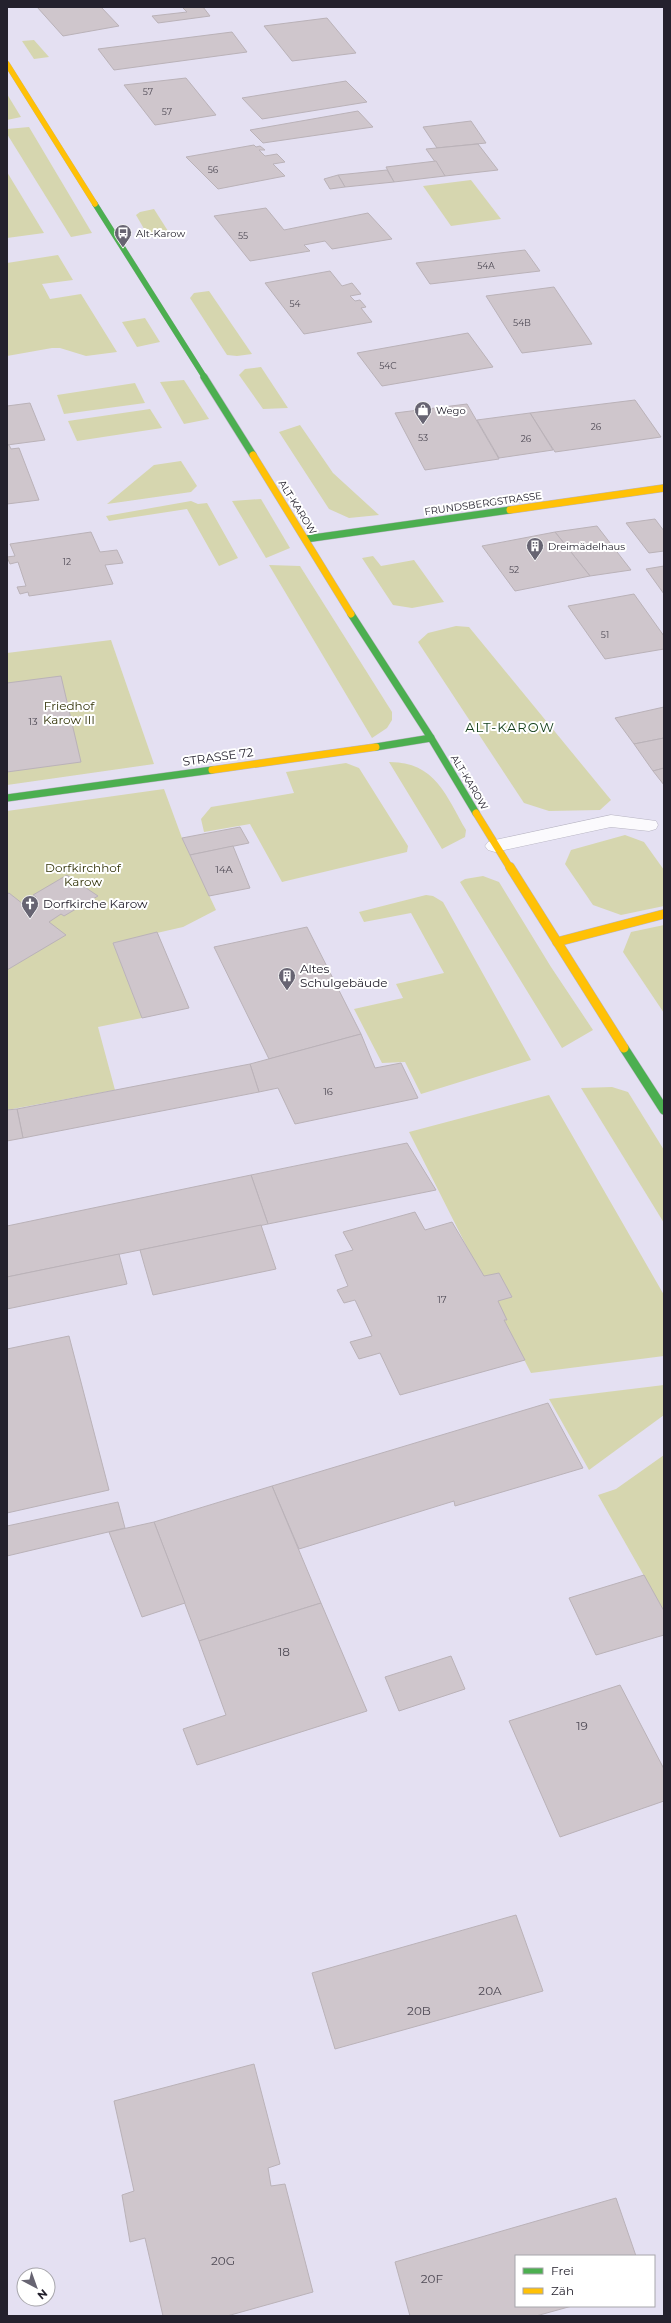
<svg xmlns="http://www.w3.org/2000/svg" width="671" height="2323" viewBox="0 0 671 2323" font-family="Montserrat,sans-serif">
<rect width="100%" height="100%" fill="#e4e0f2"/>
<g fill="#d6d6af">
<polygon points="34,40 49,57 34,59 22,41"/>
<polygon points="7,94 21,117 7,120"/>
<polygon points="29,127 92,233 71,237 7,134 7,129"/>
<polygon points="7,172 44,233 7,238"/>
<polygon points="471,180 501,219 451,226 423,186"/>
<polygon points="154,209 168,231 147,234 136,215 140,212"/>
<polygon points="58,255 73,280 42,284 50,299 81,294 117,352 86,356 60,348 52,348 7,356 7,263"/>
<polygon points="209,291 252,354 237,356 227,355 190,298 194,293"/>
<polygon points="145,318 160,342 137,347 122,322"/>
<polygon points="261,367 288,408 263,409 239,375 245,369"/>
<polygon points="184,380 209,419 184,424 160,382"/>
<polygon points="135,383 145,403 64,414 57,395"/>
<polygon points="150,409 162,428 77,441 68,421"/>
<polygon points="300,425 333,473 379,515 349,518 329,509 279,432"/>
<polygon points="181,461 197,486 191,492 107,504 154,465"/>
<polygon points="261,499 290,548 266,558 232,501"/>
<polygon points="191,501 198,504 207,503 238,558 219,566 187,509 109,521 106,516"/>
<polygon points="373,556 381,566 414,560 444,602 412,608 393,605 362,558"/>
<polygon points="269,565 300,566 392,712 392,720 387,728 372,738"/>
<polygon points="456,626 469,627 611,800 600,810 549,811 524,803 418,642 428,633"/>
<polygon points="111,640 154,764 7,785 7,653"/>
<path d="M389,762C436,762 446,796 466,830L465,837L442,849Z"/>
<polygon points="346,763 359,768 408,846 407,852 282,882 250,824 204,832 201,819 211,807 294,793 286,772"/>
<polygon points="164,789 182,838 216,910 183,927 113,943 142,1018 98,1027 115,1090 7,1110 7,811"/>
<polygon points="625,835 644,842 664,870 664,906 621,915 593,905 565,864 571,850"/>
<polygon points="483,876 499,882 551,967 593,1030 562,1048 460,882 465,879"/>
<polygon points="426,895 433,896 443,902 531,1060 421,1094 405,1062 382,1063 354,1009 403,998 396,984 444,973 411,913 364,922 359,912"/>
<polygon points="664,925 664,1013 623,952 631,932"/>
<polygon points="612,1087 628,1092 664,1150 664,1223 581,1088"/>
<polygon points="549,1095 664,1295 664,1356 531,1373 494,1301 511,1296 499,1273 482,1277 409,1132"/>
<polygon points="664,1385 664,1415 589,1470 549,1399"/>
<polygon points="664,1455 664,1611 598,1495 616,1489"/>
</g>
<g fill="#cfc6cc" stroke="#bab2b8">
<polygon points="37,7 101,7 119,26 63,36"/>
<polygon points="182,7 203,7 210,16 158,23 152,16 187,12"/>
<polygon points="327,18 356,53 292,61 264,26"/>
<polygon points="232,32 247,52 114,70 98,49"/>
<polygon points="186,78 216,115 155,125 124,85"/>
<polygon points="346,81 367,102 262,119 242,98"/>
<polygon points="358,111 373,127 263,143 250,130"/>
<polygon points="471,121 486,143 437,148 423,127"/>
<polygon points="478,144 498,170 445,176 426,149"/>
<polygon points="254,145 256,147 260,146 265,150 259,150 265,156 277,154 285,162 273,164 285,176 218,189 186,157"/>
<polygon points="436,161 445,176 394,182 386,167"/>
<polygon points="387,170 394,182 345,187 338,175"/>
<polygon points="338,175 345,187 330,189 324,179"/>
<polygon points="266,208 284,230 368,213 392,239 332,249 325,241 304,245 310,251 250,261 214,216"/>
<polygon points="525,250 540,271 430,284 416,263"/>
<polygon points="330,271 342,286 352,283 361,294 350,296 355,301 360,300 366,307 361,308 372,322 304,334 265,283"/>
<polygon points="554,287 592,344 522,353 486,296"/>
<polygon points="468,333 493,367 382,386 357,353"/>
<polygon points="635,400 661,437 555,452 530,413"/>
<polygon points="30,403 45,440 7,445 7,406"/>
<polygon points="467,404 499,459 425,470 395,413"/>
<polygon points="530,413 553,450 499,458 477,420"/>
<polygon points="7,445 9,445 11,449 19,448 39,500 7,504"/>
<polygon points="655,519 664,531 664,551 649,553 626,523"/>
<polygon points="597,526 631,570 590,576 555,532"/>
<polygon points="91,532 100,552 117,550 123,563 105,565 113,584 29,596 28,592 20,594 17,587 26,586 18,562 10,564 7,557 15,556 10,544"/>
<polygon points="555,532 590,576 515,591 482,546"/>
<polygon points="664,566 664,594 646,569"/>
<polygon points="634,594 664,636 664,649 605,659 568,606"/>
<polygon points="61,676 81,762 7,772 7,683"/>
<polygon points="664,707 664,738 634,744 615,718"/>
<polygon points="664,738 664,768 653,771 634,744"/>
<polygon points="664,768 664,785 653,771"/>
<polygon points="240,827 249,843 190,855 182,838"/>
<polygon points="233,846 250,888 209,896 190,855"/>
<polygon points="67,875 98,896 64,916 61,914 49,922 66,935 7,970 7,894 9,893 23,904 36,897 33,895"/>
<polygon points="307,927 361,1034 269,1059 214,947"/>
<polygon points="157,932 189,1008 142,1018 113,943"/>
<polygon points="361,1034 375,1068 401,1063 418,1098 295,1124 278,1088 259,1092 250,1064"/>
<polygon points="250,1064 259,1092 23,1138 17,1109"/>
<polygon points="17,1109 23,1138 7,1141 7,1110"/>
<polygon points="407,1143 436,1190 268,1224 251,1175"/>
<polygon points="251,1175 268,1224 7,1277 7,1226"/>
<polygon points="415,1212 425,1230 452,1222 484,1276 499,1273 512,1297 498,1301 507,1320 504,1320 525,1360 400,1395 380,1353 359,1359 350,1342 372,1336 355,1300 344,1303 337,1290 348,1286 335,1255 353,1250 343,1232"/>
<polygon points="261,1225 276,1269 153,1295 140,1250"/>
<polygon points="119,1254 127,1284 7,1309 7,1277"/>
<polygon points="69,1336 109,1490 7,1513 7,1349"/>
<polygon points="548,1403 583,1468 455,1506 454,1501 299,1549 272,1486"/>
<polygon points="272,1486 321,1603 199,1641 154,1522"/>
<polygon points="118,1502 125,1528 7,1556 7,1526"/>
<polygon points="154,1522 185,1603 142,1617 109,1532"/>
<polygon points="644,1575 664,1611 664,1635 596,1655 569,1598"/>
<polygon points="321,1603 367,1711 197,1765 183,1729 226,1715 199,1641"/>
<polygon points="451,1656 465,1689 399,1711 385,1677"/>
<polygon points="620,1685 664,1769 664,1801 560,1837 509,1721"/>
<polygon points="516,1915 543,1991 335,2049 312,1973"/>
<polygon points="254,2064 280,2164 268,2168 271,2186 285,2184 313,2292 227,2316 163,2316 145,2238 130,2242 122,2195 134,2191 114,2101"/>
<polygon points="616,2198 636,2256 516,2256 516,2306 572,2306 536,2316 410,2316 395,2262"/>
</g>
<g fill="none" stroke-linecap="round" stroke-linejoin="round">
<defs>
<polygon id="lane" points="611,815 656,821 658,825 656,829 649,831 611,827 495,852 488,850 485,846 488,842 495,840"/>
<polyline id="fast-far2" points="95,204 205,378"/>
<g id="fast-far1">
<polyline points="204,377 253,455"/>
<polyline points="306,539 510,510"/>
<polyline points="351,614 431,738 476,813"/>
<polyline points="376,747 431,738"/>
<polyline points="7,798 212,770"/>
</g>
<polyline id="fast" points="624,1048 664,1110"/>
<polyline id="slow-far2" points="7,64 95,204"/>
<g id="slow-far1">
<polyline points="253,455 351,614"/>
<polyline points="510,510 664,488"/>
<polyline points="212,770 376,747"/>
<polyline points="476,813 510,868"/>
</g>
<g id="slow">
<polyline points="510,867 624,1048"/>
<polyline points="557,942 664,914"/>
</g>
</defs>
<use href="#lane" stroke="#b8b5c3" stroke-width="1"/>
<use href="#fast-far2" stroke="#b8b5c3" stroke-width="6"/>
<use href="#fast-far1" stroke="#b8b5c3" stroke-width="8"/>
<use href="#fast" stroke="#b8b5c3" stroke-width="10"/>
<use href="#slow-far2" stroke="#b8b5c3" stroke-width="6"/>
<use href="#slow-far1" stroke="#b8b5c3" stroke-width="8"/>
<use href="#slow" stroke="#b8b5c3" stroke-width="10"/>
<use href="#lane" fill="#fbfafd" fill-rule="evenodd"/>
<use href="#fast-far2" stroke="#4caf50" stroke-width="5.5"/>
<use href="#fast-far1" stroke="#4caf50" stroke-width="7"/>
<use href="#fast" stroke="#4caf50" stroke-width="9"/>
<use href="#slow-far2" stroke="#ffc107" stroke-width="5.5"/>
<use href="#slow-far1" stroke="#ffc107" stroke-width="7"/>
<use href="#slow" stroke="#ffc107" stroke-width="9"/>
</g>
<defs>
<symbol id="bus-pin" viewBox="-11 -11 22 30"><path d="M0 17L-7.5 6A9.5 9.5 0 1 1 7.5 6Z" fill="#676472" stroke="#fff"/><path d="M-5-6H5V4H4V6H2V4H-2V6H-4V4H-5ZM-3.5-4V0h7V-4ZM-3.5 1.2v1.5H-2V1.2ZM2 1.2v1.5H3.5V1.2Z" fill="#fff"/></symbol>
<symbol id="shop-pin" viewBox="-11 -11 22 30"><path d="M0 17L-7.5 6A9.5 9.5 0 1 1 7.5 6Z" fill="#676472" stroke="#fff"/><path d="M-5-2.5h2.3a2.7 3.5 0 0 1 5.4 0H5L5.5 6h-11ZM-1.5-2.5h3a1.5 2.3 0 0 0-3 0Z" fill="#fff"/></symbol>
<symbol id="building-pin" viewBox="-11 -11 22 30"><path d="M0 17L-7.5 6A9.5 9.5 0 1 1 7.5 6Z" fill="#676472" stroke="#fff"/><path d="M-4-6H4V6H1V3H-1V6H-4ZM-2.5-4.3h1.7v1.8h-1.7ZM.8-4.3h1.7v1.8H.8ZM-2.5-1h1.7V.8h-1.7ZM.8-1h1.7V.8H.8Z" fill="#fff"/></symbol>
<symbol id="church-pin" viewBox="-11 -11 22 30"><path d="M0 17L-7.5 6A9.5 9.5 0 1 1 7.5 6Z" fill="#676472" stroke="#fff"/><path d="M-1.2-6h2.4v3.5h3.3v2.4h-3.3V6h-2.4V-.1h-3.3v-2.4h3.3Z" fill="#fff"/></symbol>
</defs>
<g fill-rule="evenodd">
<use href="#bus-pin" x="113" y="223" width="20" height="27"/>
<use href="#shop-pin" x="413" y="400" width="20" height="27"/>
<use href="#building-pin" x="525" y="536" width="20" height="27"/>
<use href="#church-pin" x="20" y="894" width="20" height="27"/>
<use href="#building-pin" x="277" y="966" width="20" height="27"/>
</g>
<g text-anchor="middle" stroke-width="4" stroke-linejoin="round" paint-order="stroke">
<g font-size="9" fill="#4f4a55">
<text x="148" y="95">57</text>
<text x="167" y="115">57</text>
<text x="213" y="173">56</text>
<text x="243" y="239">55</text>
<text x="486" y="269">54A</text>
<text x="295" y="307">54</text>
<text x="522" y="326">54B</text>
<text x="388" y="369">54C</text>
<text x="596" y="430">26</text>
<text x="423" y="441">53</text>
<text x="526" y="442">26</text>
<text x="67" y="565">12</text>
<text x="514" y="573">52</text>
<text x="605" y="638">51</text>
</g>
<g font-size="10" fill="#24212d" stroke="#fff" text-anchor="start">
<text x="136" y="237">Alt-Karow</text>
<text x="436" y="414">Wego</text>
<text x="548" y="550">Dreimädelhaus</text>
</g>
<g font-size="10" fill="#24212d" stroke="#fff">
<text transform="translate(483 503) rotate(-8)" y="4">FRUNDSBERGSTRASSE</text>
<text transform="translate(298 507) rotate(58)" y="4">ALT-KAROW</text>
<text transform="translate(470 782) rotate(59)" y="4">ALT-KAROW</text>
</g>
<g font-size="10" fill="#4f4a55">
<text x="33" y="725">13</text>
<text x="224" y="873">14A</text>
<text x="328" y="1095">16</text>
<text x="442" y="1303">17</text>
</g>
<g font-size="12" fill="#333409" stroke="#fff">
<text x="69" y="710">Friedhof<tspan x="69" dy="14">Karow III</tspan></text>
<text x="83" y="872">Dorfkirchhof<tspan x="83" dy="14">Karow</tspan></text>
</g>
<g font-size="12" fill="#24212d" stroke="#fff">
<text transform="translate(218 757) rotate(-8)" y="4">STRASSE 72</text>
</g>
<g font-size="12" fill="#24212d" stroke="#fff" text-anchor="start">
<text x="43" y="908">Dorfkirche Karow</text>
<text x="300" y="973">Altes<tspan x="300" dy="14">Schulgebäude</tspan></text>
</g>
<g font-size="12" fill="#4f4a55">
<text x="284" y="1656">18</text>
<text x="582" y="1730">19</text>
<text x="490" y="1995">20A</text>
<text x="419" y="2015">20B</text>
<text x="223" y="2265">20G</text>
<text x="432" y="2283">20F</text>
</g>
<g font-size="13" letter-spacing="1" fill="#103d18" stroke="#fff">
<text x="510" y="732">ALT-KAROW</text>
</g>
</g>
<rect width="671" height="2323" fill="none" stroke="#24212d" stroke-width="16"/>
<rect x="515" y="2255" width="140" height="52" fill="#ffffff" stroke="#a7a6ab"/>
<rect x="523" y="2268" width="20" height="6" fill="#4caf50" stroke="#a7a6ab"/>
<text x="551" y="2275" font-size="12" fill="#24212d">Frei</text>
<rect x="523" y="2288" width="20" height="6" fill="#ffc107" stroke="#a7a6ab"/>
<text x="551" y="2295" font-size="12" fill="#24212d">Zäh</text>
<g transform="translate(36 2287) rotate(139)"><circle r="19" fill="#ffffff" stroke="#a7a6ab"/>
<path d="M0-3L7 15L0 10L-7 15Z" fill="#676472"/>
<text y="-6" font-size="11" font-weight="bold" text-anchor="middle" fill="#24212d">N</text>
</g>
</svg>
